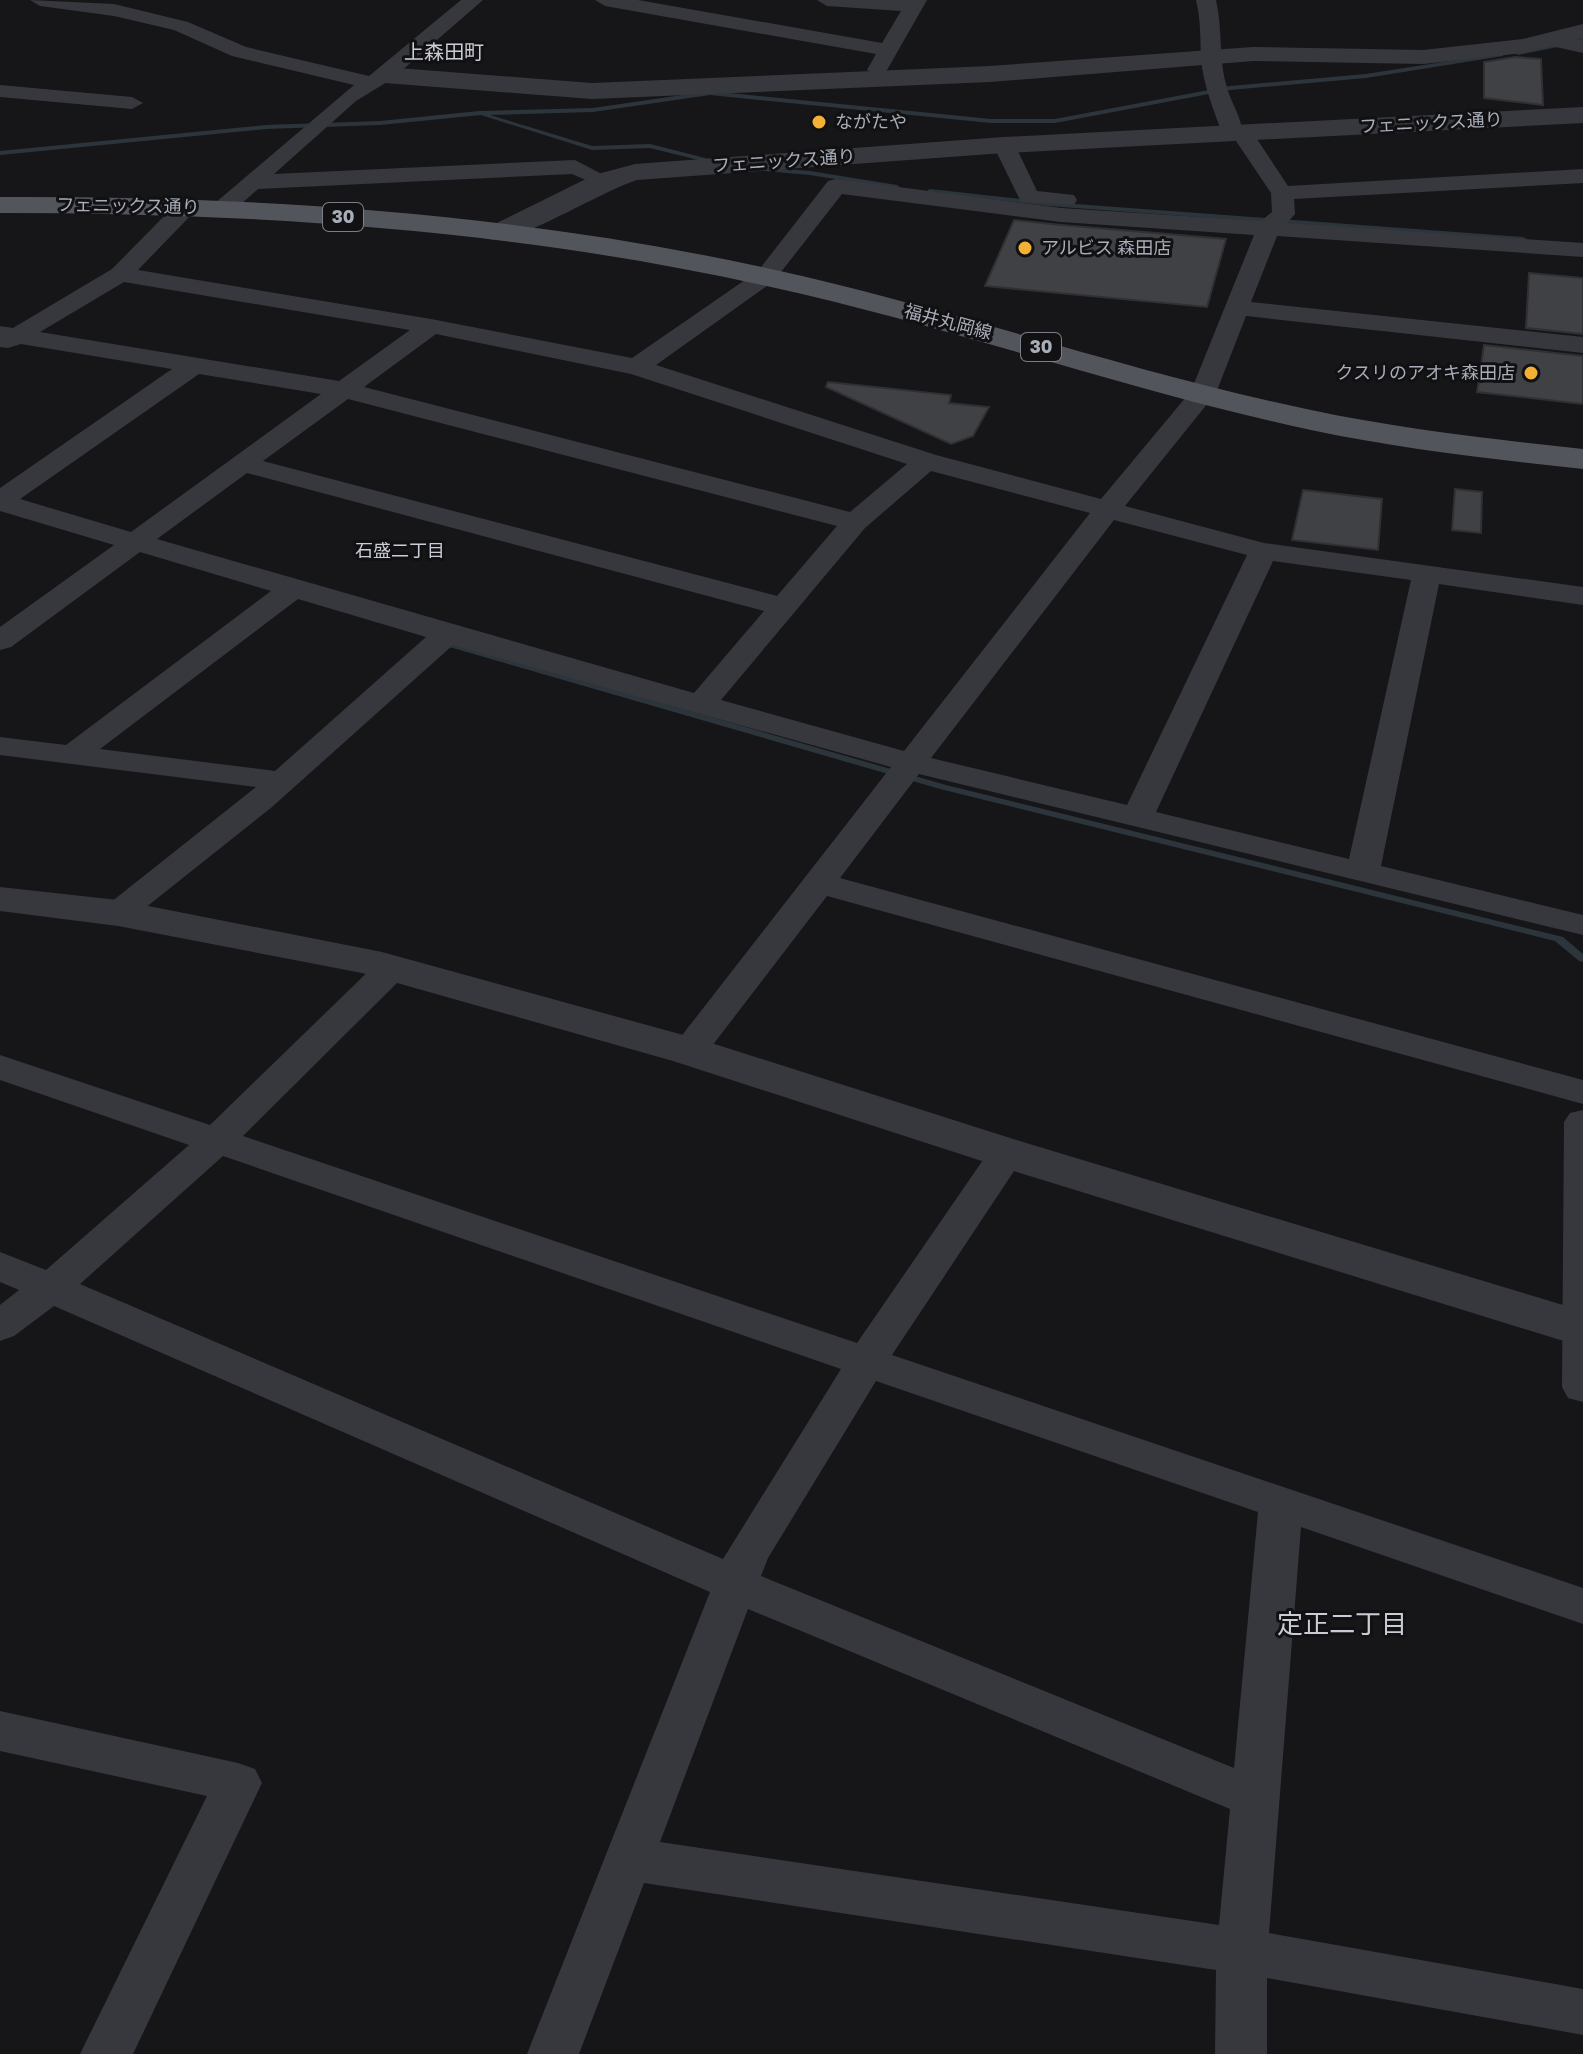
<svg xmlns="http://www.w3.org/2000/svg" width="1583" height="2054" viewBox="0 0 1583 2054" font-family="'Golos Text','Noto Sans JP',sans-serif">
<rect width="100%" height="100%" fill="#161618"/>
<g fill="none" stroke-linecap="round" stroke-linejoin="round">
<g fill="#2c353c" fill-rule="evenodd">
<polygon points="1583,38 1583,42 1518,55 1515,53"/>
<polygon points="1501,53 1503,54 1503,56 1366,78 1230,90 1055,123 991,123 710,95 593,112 490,115 592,146 650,144 717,161 718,162 715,164 650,148 592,150 481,115 380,125 266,129 0,155 0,151 266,125 380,121 479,111 593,108 710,91 991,119 1055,119 1230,86 1366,74"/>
<polygon points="756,167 810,171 897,185 900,187 897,189 810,175 754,170 753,169"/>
<polygon points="930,189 1048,202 1523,237 1527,239 1523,241 1048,206 928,192 928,190"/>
<polygon points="449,641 946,785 1563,937 1583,954 1583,962 1579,961 1555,941 940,789 446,646 444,644"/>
</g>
</g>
<g fill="#404145" stroke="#303034" stroke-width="2">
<polygon points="1515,57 1541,59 1543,105 1484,98 1484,62"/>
<polygon points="1014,220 1061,225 1226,239 1207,307 985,286"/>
<polygon points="1529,273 1583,278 1583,334 1526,328"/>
<polygon points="1484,345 1583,356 1583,404 1477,392"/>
<polygon points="828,382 951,395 949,403 989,407 973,436 951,444 826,387"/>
<polygon points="1455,489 1482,492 1481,533 1452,530"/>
<polygon points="1303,490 1382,499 1378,550 1292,540"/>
</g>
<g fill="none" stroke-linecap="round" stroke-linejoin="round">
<g fill="#37383d" fill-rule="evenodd">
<polygon points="30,0 114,4 188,22 246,47 369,76 461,0 483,0 392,79 356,101 274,174 575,160 615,181 604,188 572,174 258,189 231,213 215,213 212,208 215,203 354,85 232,56 174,30 114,16 40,6"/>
<polygon points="595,0 638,0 882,43 901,11 827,6 817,0 927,0 887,70 877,76 867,70 876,54 605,6"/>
<path d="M1196,0H1216C1223,29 1218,59 1227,88C1231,103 1244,121 1242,136H1255L1288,186L1583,169V183L1294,199L1295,214L1287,223L1583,243V257L1277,236L1251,302L1583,337V353L1246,316L1216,393L1125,506L1264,543L1583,587V605L1439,584L1381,866L1583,915V935L919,774L840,878L1583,1080V1104L827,896L702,1059L689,1063L676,1059L671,1051L676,1043L891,767L453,645L272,807L130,920L118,923L106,920L101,913L106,906L256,787L0,755V737L66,745L271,591L140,552L11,647L0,650V627L114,545L0,511V488L172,369L21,344L8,348L0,347V326L13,328L112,269L179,201L187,199L198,206L195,211L138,270L431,319L632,358L758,271L828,181L836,179L1061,208L1261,221L1272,212L1271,193L1236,141L1238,138H1225L1222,133C1213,108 1203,84 1201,58C1200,37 1201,21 1196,0ZM842,194L1061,222L1254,235L1191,391L1101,499L936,455L656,365L774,281ZM124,282L410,330L339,381L40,332ZM436,334L631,374L907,464L850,512L364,387ZM199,374L321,394L131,532L20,499ZM348,399L837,526L777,596L263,461ZM931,471L1090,513L904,751L721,700L865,528ZM247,473L764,611L694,693L157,539ZM1114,520L1247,555L1127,805L931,758ZM1273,561L1411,580L1349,859L1156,812ZM298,599L426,637L275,771L100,749Z"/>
<polygon points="1549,34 1583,41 1583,53 1542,44 1539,40"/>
<polygon points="0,85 132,97 143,103 132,109 0,97"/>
<polygon points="1004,138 1015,145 1037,191 1074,195 1077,200 1074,205 1021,202 993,145"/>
<path d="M392,957L404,960L410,968L404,976L243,1136L857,1343L994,1144L1007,1140L1020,1144L1026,1153L892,1355L1583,1588V1624L1301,1527L1269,1933L1583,1989V2035L1267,1978V2054H1215L1216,1970L644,1883L579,2054H527L710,1592L54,1306L14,1336L0,1341V1305L19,1290L0,1282V1252L46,1270L189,1145L0,1080V1055L210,1125L380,960ZM223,1156L841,1369L723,1559L80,1284ZM876,1381L1258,1512L1234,1768L761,1576L768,1558ZM748,1609L1230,1809L1219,1925L660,1842Z"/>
<polygon points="1583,1110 1583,1402 1568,1398 1562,1387 1564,1122 1570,1113"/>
<polygon points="0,1711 238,1763 255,1769 262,1783 133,2054 80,2054 207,1796 0,1751"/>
</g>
<g fill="#37383d" fill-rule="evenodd">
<polygon points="1583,24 1583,38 1523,53 1423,64 1253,61 990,82 592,99 385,83 372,75 385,67 592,83 990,66 1253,47 1423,50 1523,39"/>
<path d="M1583,107V123L1004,153L637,180C603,190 515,246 489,239L485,233L489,227L594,175L635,164L1004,137Z"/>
<polygon points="0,887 118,900 382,952 705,1041 1023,1142 1583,1311 1583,1347 991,1164 673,1061 362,973 118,926 0,911"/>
</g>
<path fill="#53555c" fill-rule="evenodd" d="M0,197C260,196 517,213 771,269C953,309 1129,372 1311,410C1401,429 1492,439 1583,449V469C1492,459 1401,449 1311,430C1129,391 953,327 771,287C517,230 260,213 0,213Z"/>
</g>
<g fill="#f2b134" stroke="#111113" stroke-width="3">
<circle cx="819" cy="122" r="8"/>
<circle cx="1025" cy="248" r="8"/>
<circle cx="1531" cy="373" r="8"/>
</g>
<g text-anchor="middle" stroke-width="6" stroke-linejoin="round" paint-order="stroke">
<g font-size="18" fill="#a8adb8" stroke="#111113" text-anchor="start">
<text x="835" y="128">ながたや</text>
<text x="1041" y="254">アルビス 森田店</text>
<text x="1515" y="379" text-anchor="end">クスリのアオキ森田店</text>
</g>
<g font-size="18" fill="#a8adb8" stroke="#111113">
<text transform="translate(1431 123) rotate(-3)" y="6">フェニックス通り</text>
<text transform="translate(784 161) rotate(-4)" y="6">フェニックス通り</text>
<text transform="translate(128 206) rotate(1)" y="6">フェニックス通り</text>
<text transform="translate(948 322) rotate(15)" y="6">福井丸岡線</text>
</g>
<g fill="#111113" stroke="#7b7e86" stroke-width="2">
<rect x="323" y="203" width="40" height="28" rx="6"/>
<rect x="1021" y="333" width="40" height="28" rx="6"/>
</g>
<g font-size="18" font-weight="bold" fill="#a8adb8">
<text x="343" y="223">30</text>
<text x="1041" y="353">30</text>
</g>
<g font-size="18" fill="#c9ccd4" stroke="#111113">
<text x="400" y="557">石盛二丁目</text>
</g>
<g font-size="20" fill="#c9ccd4" stroke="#111113">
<text x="444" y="59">上森田町</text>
</g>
<g font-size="26" fill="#c9ccd4" stroke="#111113">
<text x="1342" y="1633">定正二丁目</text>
</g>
</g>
</svg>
